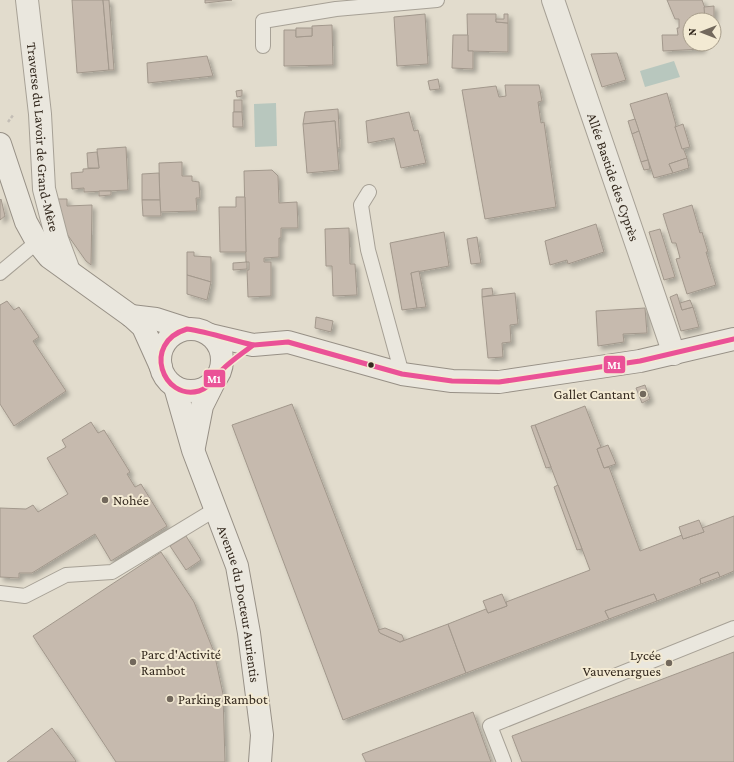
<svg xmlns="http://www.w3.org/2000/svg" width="734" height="762" viewBox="0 0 734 762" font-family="'Crimson Pro',serif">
<defs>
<filter id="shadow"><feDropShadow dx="3.5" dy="3.5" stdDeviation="2" flood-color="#0004"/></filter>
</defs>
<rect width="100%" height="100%" fill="#e2dccd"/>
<g fill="#b8c7be">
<polygon points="674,61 680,77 645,87 640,71"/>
<polygon points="276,103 277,146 255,147 254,104"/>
</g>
<g fill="#c6baae" stroke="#a2988c" filter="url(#shadow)">
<polygon points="72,0 103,0 109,70 77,73"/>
<polygon points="103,0 109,0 114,70 109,70"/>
<polygon points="205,0 232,0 205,3"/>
<polygon points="667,0 702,0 705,8 705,20 690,20 690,44 702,44 702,49 663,51 662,35 678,35 677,28 679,28 679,19 675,19"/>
<polygon points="714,6 714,20 705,20 704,7"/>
<polygon points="425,14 428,64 397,66 394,17"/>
<polygon points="467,14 496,14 496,22 508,23 508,52 468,51"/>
<polygon points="504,14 508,14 508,23 496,22 496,19 504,19"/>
<polygon points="332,25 333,65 284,66 284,30 296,30 296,37 312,36 312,26"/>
<polygon points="296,28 312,28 312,36 296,37"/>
<polygon points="453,35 468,35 468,51 473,51 473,69 452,68"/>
<polygon points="617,53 626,80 602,87 591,54"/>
<polygon points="207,56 213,76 148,83 147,63"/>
<polygon points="438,79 440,89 430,90 428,81"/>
<polygon points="505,85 539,85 542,101 538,102 541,123 544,122 556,207 485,219 462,90 496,86 499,97 506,96"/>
<polygon points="242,90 242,96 237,97 236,91"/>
<polygon points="667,93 676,125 675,127 687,158 669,164 673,173 654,178 630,104"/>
<rect x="234" y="100" width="8" height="12"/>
<polygon points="338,109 340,148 337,148 335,121 303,124 305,112"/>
<polygon points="233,112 242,112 243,127 233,127"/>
<polygon points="409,112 414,131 418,130 426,163 401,168 394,138 368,143 366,121"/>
<polygon points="635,119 639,131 632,134 628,121"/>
<polygon points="335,121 339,170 307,173 303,124"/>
<polygon points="683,124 690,147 682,149 675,127"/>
<polygon points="639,131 648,160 641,162 632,134"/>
<polygon points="126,147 128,190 84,192 84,188 72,189 71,173 83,172 83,169 99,168 97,149"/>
<polygon points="97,152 99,168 88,168 87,153"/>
<polygon points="687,158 689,168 673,173 669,164"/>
<polygon points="648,160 650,169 644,170 641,162"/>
<polygon points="182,162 182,176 192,176 192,181 199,182 200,198 196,198 197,211 160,212 159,163"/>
<polygon points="272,170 278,176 279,203 297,202 298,228 281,228 281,238 279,238 279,257 264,258 264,262 271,262 271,296 248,297 247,270 249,270 249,262 246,262 244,171"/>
<polygon points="159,173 160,200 142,200 142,174"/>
<polygon points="99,191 111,191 111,195 99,196"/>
<polygon points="236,197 245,197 246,252 220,252 219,207 236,207"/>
<polygon points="1,199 5,216 0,220 0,200"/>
<polygon points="54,199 67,199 67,206 92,205 91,265 86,261 62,227"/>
<polygon points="142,200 160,200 161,216 143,216"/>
<polygon points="692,205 700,233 702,232 708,252 706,252 716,285 687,294 676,259 680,258 676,243 672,243 663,214"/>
<polygon points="596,224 604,252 568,264 567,260 550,265 545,241"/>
<polygon points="349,228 350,264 355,264 357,295 333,296 332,266 326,266 325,229"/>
<polygon points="660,229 675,277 664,280 649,232"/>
<polygon points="444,232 449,266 411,273 417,308 402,310 390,243"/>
<polygon points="477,237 481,263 471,264 467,239"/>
<polygon points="187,252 194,252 194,256 211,257 211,282 187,275"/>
<polygon points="247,262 247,269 233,270 233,263"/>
<polygon points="419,271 426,307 417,308 411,273"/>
<polygon points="187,275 211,282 207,300 187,294"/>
<polygon points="492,288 493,295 482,297 482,289"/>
<polygon points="515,293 518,324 510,325 511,342 502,343 503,357 488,358 482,297"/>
<polygon points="677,294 682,310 693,307 699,327 681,331 670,297"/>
<polygon points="690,300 693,307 682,310 680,303"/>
<polygon points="7,301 14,310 19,307 39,337 33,341 66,391 14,426 0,404 0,305"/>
<polygon points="645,308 647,333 623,334 624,342 598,346 596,311"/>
<polygon points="316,317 333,321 331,332 315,328"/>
<polygon points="645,385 650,399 642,403 636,388"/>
<polygon points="292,404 380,633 400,642 448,624 466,673 343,720 232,425"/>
<polygon points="585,406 601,447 597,449 604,468 609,467 640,551 682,535 683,539 704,532 702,528 734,516 734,571 720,577 718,572 700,579 701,584 657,601 654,594 605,611 609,619 466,673 448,624 486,609 488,613 507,606 506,602 590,570 535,425"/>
<polygon points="91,422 98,433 104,430 130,472 127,474 135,487 141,484 167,526 111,561 95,534 32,573 19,573 19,578 0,577 0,508 26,509 33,505 38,512 68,494 47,458 66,447 62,440"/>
<polygon points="535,425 551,467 546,468 531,426"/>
<polygon points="608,445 616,464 604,468 597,449"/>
<polygon points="558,485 582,549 577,550 554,487"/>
<polygon points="699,520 704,532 683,539 679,527"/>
<polygon points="186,536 201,560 186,570 170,546"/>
<polygon points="161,552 194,602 214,652 223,694 225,762 116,762 33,636"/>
<polygon points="718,572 720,577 701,584 700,579"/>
<polygon points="502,594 507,606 488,613 483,601"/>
<polygon points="654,594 657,601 609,619 605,611"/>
<polygon points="385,628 402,635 404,640 400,642 380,633 378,630"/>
<polygon points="734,652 734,762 522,762 512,736"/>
<polygon points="473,712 491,762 366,762 362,754"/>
<polygon points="52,728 76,761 75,762 7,762"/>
</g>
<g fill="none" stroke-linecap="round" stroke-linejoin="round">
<defs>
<g id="lane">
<polyline points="263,46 263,21 336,9 437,0"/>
<polyline points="369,192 361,205 368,250 402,374"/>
<polyline points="0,273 37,242"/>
<polyline points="0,593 25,596 66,575 112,572 216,509"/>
<polyline points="504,762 490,726 734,628"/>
</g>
<g id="street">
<path id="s1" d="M27,0L40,114L44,189L57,239L69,271"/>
<path id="s2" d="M553,0L674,354"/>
</g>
<g id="secondary">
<polyline points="0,144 26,222 37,242 49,257 131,316 143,327 161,367"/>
<polyline points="131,316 156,319 187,329"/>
<circle cx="191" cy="360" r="31"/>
<polyline points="210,335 253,345 288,342 402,374 452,381 499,382 640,361 734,339"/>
<path id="s3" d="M175,387L193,450L237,566L249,633L262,735L260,762"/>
<polyline points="194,447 202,406 214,382"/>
</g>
</defs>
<use href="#lane" stroke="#a7a196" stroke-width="16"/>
<use href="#street" stroke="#a7a196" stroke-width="24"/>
<use href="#secondary" stroke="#979086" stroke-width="24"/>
<polyline stroke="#c3bdb5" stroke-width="2.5" stroke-dasharray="3 2" stroke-linecap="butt" points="8,122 14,114"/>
<use href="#lane" stroke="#eae7de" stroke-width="14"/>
<use href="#street" stroke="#eae7de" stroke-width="22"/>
<use href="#secondary" stroke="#eae7de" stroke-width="22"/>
<defs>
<g id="bus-1">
<path d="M187,329C209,332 231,340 253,345C243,353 231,361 222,370C214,377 210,388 199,391C163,401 141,343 187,329Z"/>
<polyline points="253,345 288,342 402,374 452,381 499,382 640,361 734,339"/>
</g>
</defs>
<use href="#bus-1" stroke="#f3ead3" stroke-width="8"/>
<use href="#bus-1" stroke="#ea5297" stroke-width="5"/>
</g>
<circle fill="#352a1f" stroke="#f3ead3" stroke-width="1.5" cx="371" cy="365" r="3.5"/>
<g fill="#72685c" stroke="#f3ead3" stroke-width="1.5">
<circle cx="643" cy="394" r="4"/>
<circle cx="105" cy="500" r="4"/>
<circle cx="133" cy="662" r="4"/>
<circle cx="669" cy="663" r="4"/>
<circle cx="170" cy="699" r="4"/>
</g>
<g text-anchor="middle" stroke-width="4" stroke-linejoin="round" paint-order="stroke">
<g font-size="14" fill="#352a1f" stroke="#f3ead3">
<text dy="5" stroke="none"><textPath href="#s1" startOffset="138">Traverse du Lavoir de Grand-Mère</textPath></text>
<text dy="5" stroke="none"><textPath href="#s2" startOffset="187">Allée Bastide des Cyprès</textPath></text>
<text dy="5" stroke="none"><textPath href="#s3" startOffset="227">Avenue du Docteur Aurientis</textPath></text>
</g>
<g font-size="14" fill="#352a1f" stroke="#f3ead3" text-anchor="start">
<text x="635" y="399" text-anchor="end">Gallet Cantant</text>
<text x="113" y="505">Nohée</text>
<text x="141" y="659">Parc d'Activité<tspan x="141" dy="16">Rambot</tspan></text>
<text x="661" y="660" text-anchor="end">Lycée<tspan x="661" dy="16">Vauvenargues</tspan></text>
<text x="178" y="704">Parking Rambot</text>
</g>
</g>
<g stroke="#f3ead3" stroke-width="1.5">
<rect x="603" y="355" width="23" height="19" rx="4" fill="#ea5297"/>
<rect x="203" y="369" width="23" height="19" rx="4" fill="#ea5297"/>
</g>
<g font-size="11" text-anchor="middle" font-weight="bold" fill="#fff">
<text x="614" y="369">M1</text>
<text x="214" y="383">M1</text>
</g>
<g transform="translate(702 32) rotate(270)"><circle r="19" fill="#f3ead3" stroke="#a79d8b"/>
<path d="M0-3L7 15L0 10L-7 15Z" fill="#72685c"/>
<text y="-6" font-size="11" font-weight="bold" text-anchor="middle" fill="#352a1f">N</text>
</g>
</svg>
